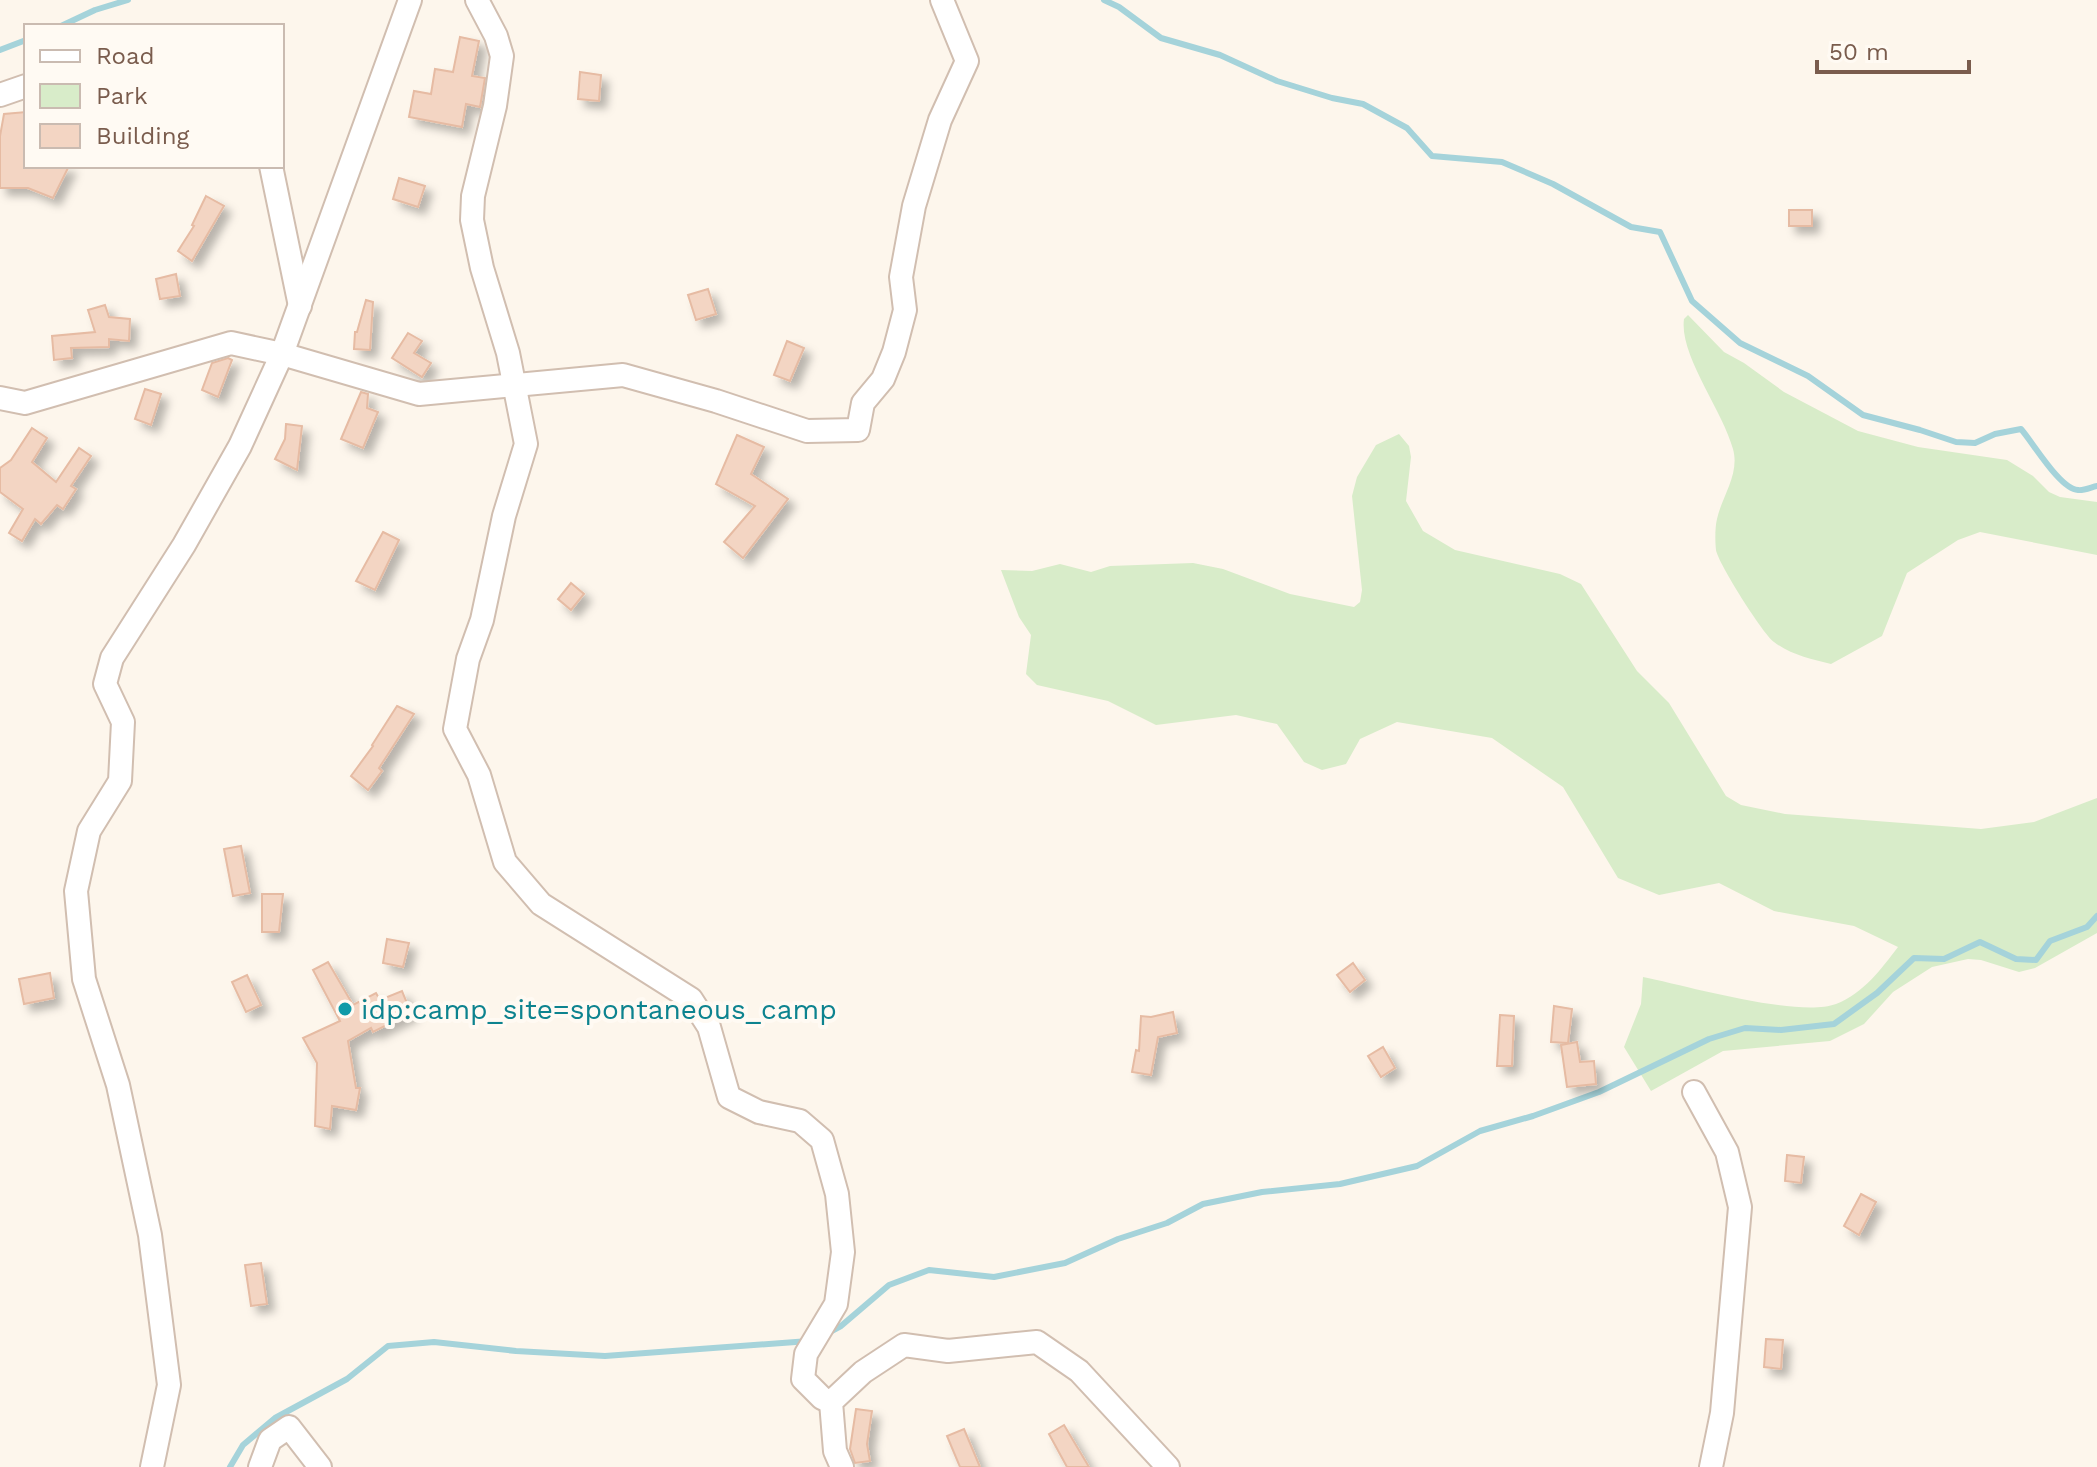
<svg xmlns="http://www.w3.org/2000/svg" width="2097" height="1467" viewBox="0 0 2097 1467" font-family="'Work Sans',sans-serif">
<defs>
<filter id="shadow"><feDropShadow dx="7" dy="7" stdDeviation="4" flood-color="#0004"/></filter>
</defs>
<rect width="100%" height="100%" fill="#fdf6ec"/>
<g fill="#d8ecc9">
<path d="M1688,315L1724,352L1744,363L1784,392L1858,431L1918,447L2007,460L2033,476L2049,492L2060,497L2097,502V555L1980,532L1958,540L1907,573L1882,636L1831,664C1811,659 1791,655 1774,642C1763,634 1718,563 1716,550C1715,541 1715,527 1717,519C1722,496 1740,474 1733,449C1723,411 1679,355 1684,319Z"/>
<path d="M1399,434L1409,446L1411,457L1406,501L1423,531L1455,550L1560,574L1581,584L1637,671L1669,703L1726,796L1741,805L1785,814L1981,829L2034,822L2097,798V933L2035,968L2019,972L1981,960L1968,959L1932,967L1893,992L1864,1024L1830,1041L1723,1051L1651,1091L1624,1047L1641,1004L1643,977C1688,986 1798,1018 1836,1004C1863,994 1882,968 1898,947L1854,926L1774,911L1719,883L1659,895L1618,878L1563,787L1492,738L1397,722L1360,739L1346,764L1322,770L1304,762L1277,724L1236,715L1156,725L1108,701L1037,685L1026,674L1031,635L1019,617L1001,570L1032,571L1060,564L1091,572L1110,566L1193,563L1223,569L1290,594L1354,607L1360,602L1362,590L1352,496L1357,477L1376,445Z"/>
</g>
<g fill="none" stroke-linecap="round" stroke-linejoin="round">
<g stroke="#a5d3da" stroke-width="6">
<path d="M1104,0L1119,7L1161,38L1220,55L1277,81L1332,98L1363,104L1407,128L1432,156L1502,162L1553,184L1631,227L1660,232L1692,301L1740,343L1808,376L1863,415L1920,430L1956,442L1975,443L1995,434L2021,429C2034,444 2060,489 2078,490C2083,491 2092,487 2097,486"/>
<polyline points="61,26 95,10 128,0"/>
<polyline points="0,50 26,40"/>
<polyline points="826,1334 841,1326 889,1285 929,1270 994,1277 1065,1263 1118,1239 1167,1223 1203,1204 1262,1192 1340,1184 1417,1166 1480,1131 1533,1116 1599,1092 1709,1039 1745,1028 1781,1030 1834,1024 1877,993 1914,958 1944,959 1980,942 2016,959 2036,960 2050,941 2087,927 2097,916"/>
<polyline points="230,1467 243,1445 275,1418 347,1379 388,1346 434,1342 516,1351 605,1356 809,1341"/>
</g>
</g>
<g fill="#f3d5c3" stroke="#e6bba3" stroke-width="2" filter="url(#shadow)">
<polygon points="460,37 479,41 472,76 485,78 480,107 466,104 462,127 409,117 414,91 431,94 435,69 453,72"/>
<polygon points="580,72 601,75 599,101 578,99"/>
<polygon points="26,112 26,166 69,166 53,198 28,188 0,188 0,136 4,114"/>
<polygon points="399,178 425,186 418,207 393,199"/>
<polygon points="206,196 224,206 192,261 178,251 194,226 192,225"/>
<rect x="1789" y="210" width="23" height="16"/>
<polygon points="176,274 180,296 160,299 156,279"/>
<polygon points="708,289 716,314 696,320 688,295"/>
<polygon points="366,300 373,302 370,350 354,349 355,332 357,332"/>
<polygon points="105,305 109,317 130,319 129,341 109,339 109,347 71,348 72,358 54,360 52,336 95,332 88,310"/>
<polygon points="408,333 422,341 414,353 431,363 422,377 392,358"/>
<polygon points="787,341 804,348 790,381 774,375"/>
<polygon points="228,358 232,360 218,397 202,390 212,363"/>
<polygon points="145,389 161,394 151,425 135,419"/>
<polygon points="361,392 368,394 367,408 378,412 363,448 341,439"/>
<polygon points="286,424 302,426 297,470 275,459 285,439"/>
<polygon points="32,428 47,438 32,462 56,482 79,448 91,456 71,486 76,489 63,509 57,505 41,524 35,519 22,541 9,533 23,509 0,492 0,468 11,460"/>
<polygon points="737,435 764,447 751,474 788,499 743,558 724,542 755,506 716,484"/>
<polygon points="383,532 399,540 375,590 356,581"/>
<polygon points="571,583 584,594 571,610 558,599"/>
<polygon points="397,706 414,714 379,768 382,771 368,790 351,776 373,746 372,745"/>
<polygon points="241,846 250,893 233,896 224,849"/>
<polygon points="262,894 283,894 279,932 262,932"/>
<polygon points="387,939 409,943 403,967 383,963"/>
<polygon points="328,962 353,1005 376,993 380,1000 402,991 411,1013 373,1032 371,1028 348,1041 356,1088 360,1088 356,1110 332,1106 330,1129 315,1126 317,1063 303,1038 340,1021 313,970"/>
<polygon points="1353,963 1365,980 1350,992 1337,975"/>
<polygon points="50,973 54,998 24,1004 19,979"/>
<polygon points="247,975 261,1005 246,1012 232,982"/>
<polygon points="1554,1006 1572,1009 1568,1043 1551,1042"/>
<polygon points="1173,1012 1177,1033 1158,1037 1151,1075 1132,1072 1136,1050 1139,1051 1141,1016 1151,1017"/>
<polygon points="1500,1015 1514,1016 1512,1066 1497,1066"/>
<polygon points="1577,1042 1580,1062 1594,1061 1596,1084 1567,1087 1561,1045"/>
<polygon points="1383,1047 1395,1068 1381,1077 1368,1056"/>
<polygon points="1787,1155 1804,1157 1801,1183 1785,1181"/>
<polygon points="1861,1194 1876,1202 1859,1235 1844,1226"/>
<polygon points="261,1263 267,1304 251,1306 245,1265"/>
<polygon points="1766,1339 1783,1340 1781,1369 1764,1367"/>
<polygon points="856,1409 872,1411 867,1444 870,1461 855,1463 850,1449"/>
<polygon points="1064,1425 1089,1467 1067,1467 1049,1434"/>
<polygon points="964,1429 980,1467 960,1467 947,1436"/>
</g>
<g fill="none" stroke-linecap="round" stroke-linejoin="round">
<defs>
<g id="minor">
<polyline points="477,0 496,36 502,56 495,106 473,196 472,220 482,268 508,353 526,444 504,516 482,620 468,659 455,729 479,775 505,862 541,904 691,999 709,1027 729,1097 759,1112 800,1121 822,1140 837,1194 843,1252 836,1304 806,1354 803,1379 822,1398 831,1402"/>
<polyline points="0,95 26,86"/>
<polyline points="271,166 300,306"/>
<polyline points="0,398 25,403 231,343 282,354 419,394 623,375 716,401 807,431 858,430 863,403 883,379 894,352 905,310 901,277 914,206 940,120 967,61 942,0"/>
<polyline points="1694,1092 1727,1152 1740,1207 1722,1413 1711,1467"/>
<polyline points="152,1467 169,1385 150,1235 118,1085 84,979 76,891 89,831 120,781 123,722 105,684 112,658 184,545 240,446 282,354 410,0"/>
<polyline points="260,1467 270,1440 289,1427 320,1467"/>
<polyline points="842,1467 835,1451 831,1402 863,1372 904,1345 948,1351 1037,1342 1079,1371 1168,1467"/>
</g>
</defs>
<use href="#minor" stroke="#d1beb0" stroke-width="26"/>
<use href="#minor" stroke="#fff" stroke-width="22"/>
</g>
<circle fill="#0f9aa8" stroke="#fffaf3" stroke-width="3" cx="345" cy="1009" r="8"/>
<g text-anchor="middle" stroke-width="8" stroke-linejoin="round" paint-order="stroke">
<g font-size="28" fill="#0d838f" stroke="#fffaf3" text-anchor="start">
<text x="361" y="1019">idp:camp_site=spontaneous_camp</text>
</g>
</g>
<rect x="24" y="24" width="260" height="144" fill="#fffaf3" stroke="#cabbb1" stroke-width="2"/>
<rect x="40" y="50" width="40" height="12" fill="#ffffff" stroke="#cabbb1" stroke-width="2"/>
<text x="96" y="64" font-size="24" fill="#7a5c4d">Road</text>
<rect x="40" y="84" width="40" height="24" fill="#d8ecc9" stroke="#cabbb1" stroke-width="2"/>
<text x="96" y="104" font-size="24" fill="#7a5c4d">Park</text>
<rect x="40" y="124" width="40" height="24" fill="#f3d5c3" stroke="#cabbb1" stroke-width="2"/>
<text x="96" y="144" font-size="24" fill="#7a5c4d">Building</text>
<path d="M1817 60v12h152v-12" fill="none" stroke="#7a5c4d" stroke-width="4"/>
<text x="1829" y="60" font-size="24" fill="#7a5c4d" stroke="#fffaf3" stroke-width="6" paint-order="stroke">50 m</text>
</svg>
